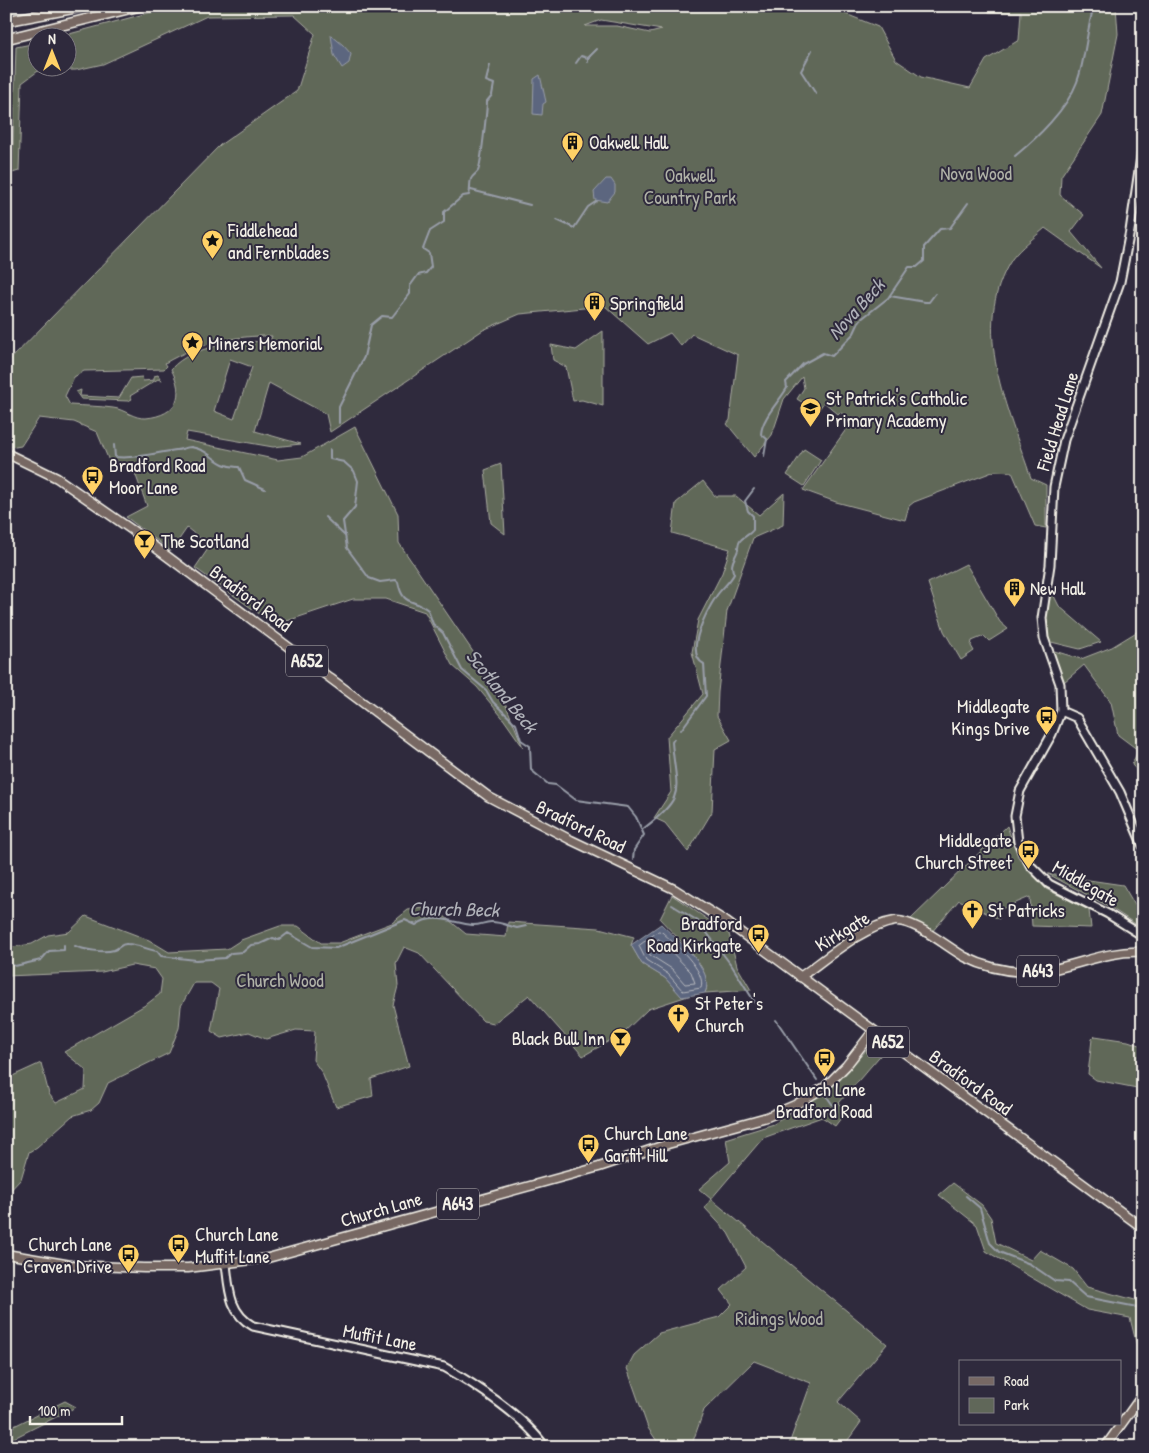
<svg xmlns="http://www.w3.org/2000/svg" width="1149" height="1453" viewBox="0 0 1149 1453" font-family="'Patrick Hand',sans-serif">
<rect width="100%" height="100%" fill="#2f2a3d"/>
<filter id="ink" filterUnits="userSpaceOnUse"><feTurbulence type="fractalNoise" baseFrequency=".02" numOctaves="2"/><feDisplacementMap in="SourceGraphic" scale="10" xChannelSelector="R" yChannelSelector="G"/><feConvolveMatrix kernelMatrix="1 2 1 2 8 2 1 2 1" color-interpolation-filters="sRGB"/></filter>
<g filter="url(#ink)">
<g fill="#606759" stroke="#aaaca0" fill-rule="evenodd">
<path d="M174,6H826L878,27L896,60L921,77L970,88L986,60L1019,40L1021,12H989L981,6H1116L1118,34L1102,115L1061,176L1060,195L1084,215L1071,232L1101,268L1045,228C1035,237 1020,248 1012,259C968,327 1009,411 1031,478L1046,485V528L1035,526L1012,472L995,471L914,502L909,506L905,520L836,502L803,490L852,421L840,412L838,414L824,402L817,412L797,399L804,388L802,377L784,399L772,435L754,457L727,424L730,420L738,355L692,334L681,346L670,333L648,344L605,306L520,314L483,330L330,432L326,414L269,383L255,431L301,444L273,447L187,432L185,440L278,460L302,457L355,427L398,514L399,543L501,693L523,747L502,717L477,687L452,665L425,612L386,599H353L275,625L195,568L210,546L187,528L171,551L126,517L147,506L132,465L112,468L97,432L74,422L39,418L21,446L15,447L6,444V364L220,145L297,91L315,34L294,15L207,16L103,64L76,70L38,71L22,83L19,171L12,173L16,47L37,43L38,68H68V38L58,37ZM601,20L662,30L650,33L617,26H585ZM272,336L270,341C239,342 193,344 171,369C185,395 178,415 146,418C134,419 124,409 113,408C99,406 84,406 70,405L65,396L74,377L84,371L164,369L167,366L165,363C197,344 235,335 272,336ZM230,359L252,367L234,419L214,411Z"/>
<polygon points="603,331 603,406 582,400 573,401 566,367 553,360 551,345 576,350"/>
<polygon points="158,375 162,381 158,379 130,396 132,399 128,401 81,399 76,392 81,390 80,396 119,398 131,378 142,377 143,381 154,380 154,376"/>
<polygon points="804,449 821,460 804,486 787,475"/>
<polygon points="501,464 505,534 491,523 485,470"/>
<polygon points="703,481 715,496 736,496 759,515 784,493 783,525 753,538 727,611 718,692 717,716 731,740 715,749 712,812 688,852 665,823 654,818 671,792 667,737 703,694 692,652 698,620 722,573 730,549 672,533 676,503"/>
<polygon points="966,564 1000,622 1008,629 989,641 984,636 972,641 971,646 974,651 961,660 944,631 928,583"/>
<polygon points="1049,586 1059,606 1101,642 1080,649 1047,641 1044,617"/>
<polygon points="1143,628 1143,777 1132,765 1138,750 1118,735 1111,702 1084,665 1064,682 1051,650 1081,659 1112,647"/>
<polygon points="1007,826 1018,857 1046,889 1089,910 1091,928 1032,926 1030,897 999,910 999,919 959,900 931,933 911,919"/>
<polygon points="1048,874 1123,885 1136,907 1143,905 1143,929 1108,906"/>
<path d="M672,895L729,934L737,966L751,990L705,993C716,971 674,935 660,919Z"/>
<polygon points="433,907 466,934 506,937 508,922 599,928 634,937 631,945 642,964 665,978 682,996 691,995 648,1009 623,1033 583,1056 529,995 494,1023 483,1021 419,953 404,947 396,963 398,986 393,1005 409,1066 371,1079 373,1096 336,1107 322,1073 313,1060 315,1031 296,1030 266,1039 249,1032 222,1038 211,1031 219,989 211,983 194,983 181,1006 179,1028 169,1053 108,1083 99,1103 91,1110 72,1116 37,1147 29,1152 21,1179 7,1194 13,1220 6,1219 6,1079 41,1063 49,1094 56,1103 85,1089 86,1070 64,1052 147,1004 160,994 162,979 155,969 132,965 102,972 6,976 6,948 32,944 48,935 69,932 86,916 149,940 169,952 227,949 241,940 280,926 298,926 321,943 339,943 392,923 408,910"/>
<polygon points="1095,1036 1128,1041 1143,1046 1143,1082 1137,1088 1096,1080 1088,1074 1092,1039"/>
<polygon points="874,1041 885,1050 839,1103 847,1110 835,1126 822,1117 763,1138 711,1199 887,1344 838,1402 861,1422 843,1447 788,1447 811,1383 754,1361 704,1410 691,1447 661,1447 648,1428 627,1368 634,1355 659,1333 719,1317 732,1304 721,1290 746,1267 728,1233 705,1208 711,1199 699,1189 730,1162 726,1139 774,1124 840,1080"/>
<polygon points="953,1183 982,1205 991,1218 996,1243 1031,1260 1040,1250 1073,1269 1087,1287 1135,1300 1143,1307 1143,1370 1130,1318 1087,1310 986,1251 977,1225 939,1195"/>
<polygon points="65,1401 76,1407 8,1441 6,1430"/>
</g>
<g fill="#5c667f" stroke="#999ea9">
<polygon points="331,35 343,45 351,54 349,63 342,68 334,55"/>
<polygon points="540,75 546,102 543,104 542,115 533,114 534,79"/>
<polygon points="606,179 611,179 615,185 615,192 607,202 595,200 594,192"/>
<path d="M661,924C676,939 716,970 705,993L682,997L665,978L642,964L631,945Z"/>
</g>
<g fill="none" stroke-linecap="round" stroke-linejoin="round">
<g stroke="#b7b9be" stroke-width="1">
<path d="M659,931L662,932C674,943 707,971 701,988L683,991L668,974L646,960L639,946Z"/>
<polygon points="659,939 691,972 695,983 685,984 672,969 650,955 647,947"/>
</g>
<g stroke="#999ea9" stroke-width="2">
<polyline points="812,50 801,71 816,94"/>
<polyline points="588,62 588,58 597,49"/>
<polyline points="576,63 581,56 588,58"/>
<path d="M1015,156C1037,138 1067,109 1077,82C1086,58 1086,31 1094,6"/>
<polyline points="471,190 530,205"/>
<polyline points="557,220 574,228 588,207 597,201"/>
<polyline points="890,296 925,302 929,302 935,294"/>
<path d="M339,423V407L364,357L371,325L382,316L392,317L410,294V286L418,275L426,273L431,267L429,253L423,249L430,231L444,222V212L463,196L469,195C471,189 469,185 471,179C472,176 476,174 478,171C481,166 487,108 487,101L492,95L494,84L486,81L490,65"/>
<path d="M114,445L115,457C136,459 155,453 176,450C181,450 186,447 191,447C212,450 216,468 239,467L245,480L265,489"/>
<path d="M330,450V459L344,462L354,471L358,481L355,507L343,521L347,548L369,578L380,582L396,580L398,582C403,607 413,598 428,610L433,624L443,633L462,670L486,690L493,702L516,724L521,740L530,746L531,770L548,784L556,785L576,800L628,807L636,817L644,835L634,850L633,859"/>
<path d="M764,456L767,439L761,434C762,418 779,402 787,388L786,382L803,364L823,353L832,356L854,333L860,320L888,298L909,267H917L924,261V247L940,229L950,228L968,203"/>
<polyline points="325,517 345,536"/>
<path d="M681,730L706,696L704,664C683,653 708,609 717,595C722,588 730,582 734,574C729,563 735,559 738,550C737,537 747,538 753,530V516L748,511L745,501L754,489"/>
<path d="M643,829C688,795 676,792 672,742L674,739"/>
<polyline points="672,905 698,921 732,966 759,1009"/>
<path d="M75,946C84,950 104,953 114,950C120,948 121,943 127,944C138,944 147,950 157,951L161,956L196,960L225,958L231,953L243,952L251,945L260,944L273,938L279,940L288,933L312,947L336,948L405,920L416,925C433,912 453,923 472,925C479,926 484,922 491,922C502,922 508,926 517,928L526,926"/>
<polyline points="6,961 15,966 41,960 49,951 64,950 64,945"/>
<polyline points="776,1020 817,1080"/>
<polyline points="825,1094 837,1111"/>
<polyline points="966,1196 980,1208 990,1243 999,1252 1030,1264 1055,1281 1069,1282 1086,1297 1137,1307 1143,1314"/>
</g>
<defs>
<g id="secondary">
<polyline points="1143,143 1130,231 1120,282 1064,440 1054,487 1050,565 1042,618 1044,638 1060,684 1061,711 1052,734 1020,791 1015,816 1018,842 1030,865 1049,884 1108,914 1143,936"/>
<polyline points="1061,711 1077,718 1120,792 1143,846"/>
<path d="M226,1264C229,1289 229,1313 253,1326L444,1367C475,1384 526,1418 545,1447"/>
</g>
<g id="primary">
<polyline points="6,453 57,478 132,530 489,797 571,840 674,889 725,921 1143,1228"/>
<path d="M800,977C826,959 863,926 895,921C914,919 947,947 965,957C983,966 1003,971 1023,972C1063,974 1101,949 1143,952"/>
<polyline points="6,1254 71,1265 144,1268 188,1268 268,1258 599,1167 668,1144 767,1117 795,1105 825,1087 846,1066 873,1031"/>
<polyline points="1105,1447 1143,1394"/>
</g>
<g id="highway">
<polyline points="6,21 86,6"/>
<polyline points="6,39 140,6"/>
</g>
</defs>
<use href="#secondary" stroke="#f4f1e8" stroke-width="11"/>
<use href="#primary" stroke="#f4f1e8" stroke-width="11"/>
<use href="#highway" stroke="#f4f1e8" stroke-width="12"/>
<use href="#secondary" stroke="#2f2a3d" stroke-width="7"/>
<use href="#primary" stroke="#776864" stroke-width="8"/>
<use href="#highway" stroke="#776864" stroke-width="9"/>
</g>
</g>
<defs>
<symbol id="building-pin" viewBox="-11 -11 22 30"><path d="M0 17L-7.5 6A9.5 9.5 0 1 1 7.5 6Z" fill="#ffd166" stroke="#2f2a3d"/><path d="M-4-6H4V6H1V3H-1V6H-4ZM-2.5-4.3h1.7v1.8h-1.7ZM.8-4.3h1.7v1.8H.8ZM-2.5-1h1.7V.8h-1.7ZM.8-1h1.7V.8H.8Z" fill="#111"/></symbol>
<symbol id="sight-pin" viewBox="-11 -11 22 30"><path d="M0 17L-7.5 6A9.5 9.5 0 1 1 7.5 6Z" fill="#ffd166" stroke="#2f2a3d"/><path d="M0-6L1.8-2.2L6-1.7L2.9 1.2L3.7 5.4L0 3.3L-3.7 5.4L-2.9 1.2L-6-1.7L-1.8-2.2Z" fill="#111"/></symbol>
<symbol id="school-pin" viewBox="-11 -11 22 30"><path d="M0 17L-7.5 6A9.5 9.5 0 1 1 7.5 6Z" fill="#ffd166" stroke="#2f2a3d"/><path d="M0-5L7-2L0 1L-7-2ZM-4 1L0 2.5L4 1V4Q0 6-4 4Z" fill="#111"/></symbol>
<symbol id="bus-pin" viewBox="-11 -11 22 30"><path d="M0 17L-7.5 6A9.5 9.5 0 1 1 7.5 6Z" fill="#ffd166" stroke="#2f2a3d"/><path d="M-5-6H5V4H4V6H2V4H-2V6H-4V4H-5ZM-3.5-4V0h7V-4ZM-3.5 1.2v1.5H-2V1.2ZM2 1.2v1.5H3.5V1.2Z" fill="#111"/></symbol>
<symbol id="bar-pin" viewBox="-11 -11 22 30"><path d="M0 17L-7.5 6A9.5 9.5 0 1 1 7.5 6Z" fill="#ffd166" stroke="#2f2a3d"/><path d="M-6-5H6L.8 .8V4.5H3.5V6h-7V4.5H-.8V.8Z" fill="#111"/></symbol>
<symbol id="church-pin" viewBox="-11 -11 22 30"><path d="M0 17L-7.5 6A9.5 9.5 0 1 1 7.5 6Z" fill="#ffd166" stroke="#2f2a3d"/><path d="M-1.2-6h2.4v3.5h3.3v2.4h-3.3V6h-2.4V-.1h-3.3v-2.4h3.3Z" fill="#111"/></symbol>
</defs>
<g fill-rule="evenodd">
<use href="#building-pin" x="560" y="130" width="25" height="34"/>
<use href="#sight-pin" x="200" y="228" width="25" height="34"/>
<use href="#building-pin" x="582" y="290" width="25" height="34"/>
<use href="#sight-pin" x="180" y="330" width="25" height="34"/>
<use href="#school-pin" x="798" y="396" width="25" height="34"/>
<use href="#bus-pin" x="80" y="464" width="25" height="34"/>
<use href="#bar-pin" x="132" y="528" width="25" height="34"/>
<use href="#building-pin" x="1002" y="576" width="25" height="34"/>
<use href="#bus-pin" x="1034" y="704" width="25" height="34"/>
<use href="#bus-pin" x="1016" y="838" width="25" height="34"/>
<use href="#church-pin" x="960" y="898" width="25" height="34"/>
<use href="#bus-pin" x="746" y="922" width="25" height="34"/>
<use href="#church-pin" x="666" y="1002" width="25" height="34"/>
<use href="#bar-pin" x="608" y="1026" width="25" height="34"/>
<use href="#bus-pin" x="812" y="1046" width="25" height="34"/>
<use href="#bus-pin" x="576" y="1132" width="25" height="34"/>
<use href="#bus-pin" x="166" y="1232" width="25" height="34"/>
<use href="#bus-pin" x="116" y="1242" width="25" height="34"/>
</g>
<g text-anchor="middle" stroke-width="4" stroke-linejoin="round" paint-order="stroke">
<g fill="#2f2a3d" stroke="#b9b5b5" stroke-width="1">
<rect x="286" y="645.5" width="42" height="31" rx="4"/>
<rect x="1017" y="955.5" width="42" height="31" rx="4"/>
<rect x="867" y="1026.5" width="42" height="31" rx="4"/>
<rect x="437" y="1188.5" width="42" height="31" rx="4"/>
</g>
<g font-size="18" font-weight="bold" fill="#f4f1e8">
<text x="307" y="667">A652</text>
<text x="1038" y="977">A643</text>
<text x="888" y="1048">A652</text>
<text x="458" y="1210">A643</text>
</g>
<g font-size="19" fill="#f4f1e8" stroke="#2f2a3d" text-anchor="start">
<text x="589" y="149">Oakwell Hall</text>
<text x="228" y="237">Fiddlehead<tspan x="228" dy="22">and Fernblades</tspan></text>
<text x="610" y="310">Springfield</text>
<text x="208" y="350">Miners Memorial</text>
<text x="826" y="405">St Patrick's Catholic<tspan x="826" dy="22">Primary Academy</tspan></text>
<text x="109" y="472">Bradford Road<tspan x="109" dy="22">Moor Lane</tspan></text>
<text x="161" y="548">The Scotland</text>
<text x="1030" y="595">New Hall</text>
<text x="1030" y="713" text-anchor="end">Middlegate<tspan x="1030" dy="22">Kings Drive</tspan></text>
<text x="1012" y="847" text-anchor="end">Middlegate<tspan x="1012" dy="22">Church Street</tspan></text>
<text x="988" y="917">St Patricks</text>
<text x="742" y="930" text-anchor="end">Bradford<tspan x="742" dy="22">Road Kirkgate</tspan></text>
<text x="695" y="1010">St Peter's<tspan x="695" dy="22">Church</tspan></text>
<text x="605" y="1045" text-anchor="end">Black Bull Inn</text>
<text x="824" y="1096" text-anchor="middle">Church Lane<tspan x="824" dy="22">Bradford Road</tspan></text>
<text x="604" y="1140">Church Lane<tspan x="604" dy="22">Garfit Hill</tspan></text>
<text x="195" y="1241">Church Lane<tspan x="195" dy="22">Muffit Lane</tspan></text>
<text x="112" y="1251" text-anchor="end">Church Lane<tspan x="112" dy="22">Craven Drive</tspan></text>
</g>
<g font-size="19" fill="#b1b3a8" stroke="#2f2a3d">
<text x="976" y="180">Nova Wood</text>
<text x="690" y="182">Oakwell<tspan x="690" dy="22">Country Park</tspan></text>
<text x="280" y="987">Church Wood</text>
<text x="779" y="1325">Ridings Wood</text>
</g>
<g font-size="19" fill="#f4f1e8" stroke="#2f2a3d">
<text transform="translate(1057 421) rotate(-73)" y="7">Field Head Lane</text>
<text transform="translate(251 598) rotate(37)" y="7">Bradford Road</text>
<text transform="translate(581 826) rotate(26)" y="7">Bradford Road</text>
<text transform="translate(1086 883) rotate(30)" y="7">Middlegate</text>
<text transform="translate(842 931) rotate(-31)" y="7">Kirkgate</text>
<text transform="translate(971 1082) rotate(36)" y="7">Bradford Road</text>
<text transform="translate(381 1209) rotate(-16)" y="7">Church Lane</text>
<text transform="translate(380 1337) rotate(11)" y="7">Muffit Lane</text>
</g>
<g font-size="20" font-style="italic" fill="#b0b2b9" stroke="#2f2a3d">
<text transform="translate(856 309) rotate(-48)" y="7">Nova Beck</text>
<text transform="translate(502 691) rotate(51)" y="7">Scotland Beck</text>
<text transform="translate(454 909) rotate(1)" y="7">Church Beck</text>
</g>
</g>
<rect width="1149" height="1453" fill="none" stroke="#2f2a3d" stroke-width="25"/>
<rect x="12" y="12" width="1124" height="1428" fill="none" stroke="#f4f1e8" stroke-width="2" filter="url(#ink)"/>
<rect x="959" y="1360" width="162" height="65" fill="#2f2a3d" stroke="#7e7a81"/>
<rect x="969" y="1377" width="25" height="8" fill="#776864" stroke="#7e7a81"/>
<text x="1004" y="1386" font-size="15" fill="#f4f1e8">Road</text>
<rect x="969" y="1398" width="25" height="15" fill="#606759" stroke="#7e7a81"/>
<text x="1004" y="1410" font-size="15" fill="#f4f1e8">Park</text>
<g transform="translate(52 52)"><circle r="24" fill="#2f2a3d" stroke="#7e7a81"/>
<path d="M0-4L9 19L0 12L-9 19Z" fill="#ffd166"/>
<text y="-8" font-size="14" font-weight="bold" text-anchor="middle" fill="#f4f1e8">N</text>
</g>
<path d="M30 1416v8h92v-8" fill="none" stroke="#f4f1e8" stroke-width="2.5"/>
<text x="38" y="1416" font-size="15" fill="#f4f1e8" stroke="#2f2a3d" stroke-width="4" paint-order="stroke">100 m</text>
</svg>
